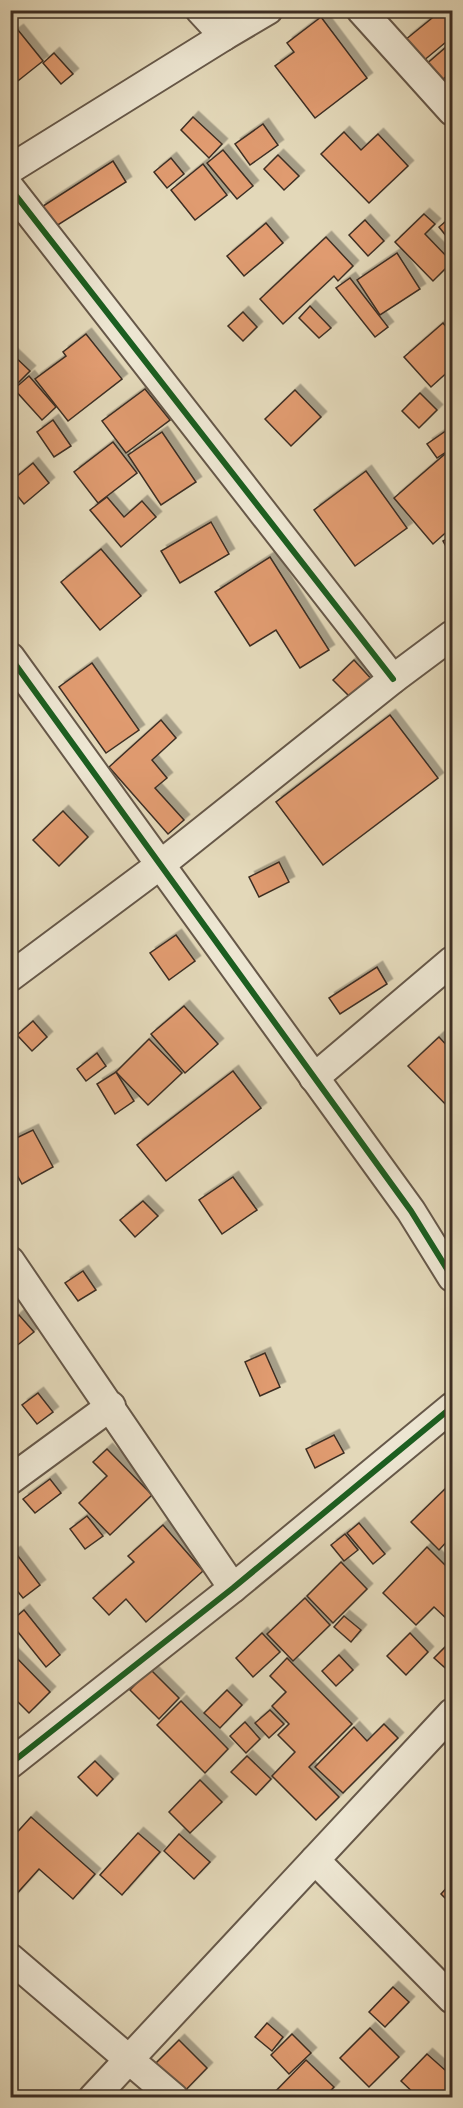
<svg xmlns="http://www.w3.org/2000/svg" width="463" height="2108" viewBox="0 0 463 2108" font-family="'Libre Bodoni',serif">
<defs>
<filter id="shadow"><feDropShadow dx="5.5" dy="-5.5" stdDeviation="0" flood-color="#0004"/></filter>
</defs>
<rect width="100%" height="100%" fill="#e3d8b9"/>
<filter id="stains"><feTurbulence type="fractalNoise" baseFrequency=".00333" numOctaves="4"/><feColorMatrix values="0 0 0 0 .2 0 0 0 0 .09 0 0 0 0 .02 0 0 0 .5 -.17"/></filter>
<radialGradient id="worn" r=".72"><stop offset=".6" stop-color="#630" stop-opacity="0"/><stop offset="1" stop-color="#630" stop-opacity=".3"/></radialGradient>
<g fill="#e09b70" stroke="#3d2e24" stroke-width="1.5" filter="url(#shadow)">
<polygon points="442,10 452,10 452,37 422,62 405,40"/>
<polygon points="321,17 367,78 315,118 275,66 294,52 287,43"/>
<polygon points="18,30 43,61 14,84 10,79 10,36"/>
<polygon points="452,42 452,71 439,83 424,66"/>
<polygon points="54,53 73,74 61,84 43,63"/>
<polygon points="193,117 222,144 209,158 181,130"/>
<polygon points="263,124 278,145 250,165 235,144"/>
<polygon points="344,132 361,150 378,134 408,166 369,203 321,154"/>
<polygon points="223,150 253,186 237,199 207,163"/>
<polygon points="278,155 299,176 284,190 264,169"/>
<polygon points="171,158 184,174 167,188 154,172"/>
<polygon points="113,161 126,182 53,228 40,208"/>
<polygon points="203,164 227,195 195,220 171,190"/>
<polygon points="424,214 435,224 425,234 452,262 433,281 395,242"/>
<polygon points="452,216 452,240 451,242 439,227"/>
<polygon points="365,220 384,241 368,256 349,235"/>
<polygon points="266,223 283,243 244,276 227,256"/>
<polygon points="326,237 353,266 338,281 334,276 283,324 260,299"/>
<polygon points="397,253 420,289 380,315 357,280"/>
<polygon points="350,278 388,327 375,337 336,288"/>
<polygon points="310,306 331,328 319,338 299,318"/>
<polygon points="243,312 257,327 243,341 228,326"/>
<polygon points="443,323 452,334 452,368 431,387 404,357"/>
<polygon points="86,334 122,379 68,421 35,379 66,356 63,352"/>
<polygon points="10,352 30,371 10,391"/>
<polygon points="29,376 56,407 42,420 14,389"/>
<polygon points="145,389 170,420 126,453 102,421"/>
<polygon points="295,390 321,417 291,446 265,419"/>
<polygon points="420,393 437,410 419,428 402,411"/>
<polygon points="53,420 71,446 54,457 37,432"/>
<polygon points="450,428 452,431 452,448 437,458 427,444"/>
<polygon points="162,432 196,482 161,505 128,455"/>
<polygon points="113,442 137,473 98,503 74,472"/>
<polygon points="452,448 452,527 433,544 394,498"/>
<polygon points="33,463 49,483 24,504 16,494 10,498 10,482"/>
<polygon points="366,471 407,528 355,566 314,510"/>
<polygon points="107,497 124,517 142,501 156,517 121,547 90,510"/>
<polygon points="211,522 229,554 180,583 161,551"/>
<polygon points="452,536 452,557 443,541"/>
<polygon points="101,549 141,596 100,630 61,582"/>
<polygon points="270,557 329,650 300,668 276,630 250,646 215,592"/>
<polygon points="354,660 374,682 354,701 333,680"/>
<polygon points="92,663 139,730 106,753 59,687"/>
<polygon points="390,715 438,778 323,865 276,802"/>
<polygon points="161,720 176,738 152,760 167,778 155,788 184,820 168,834 109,767"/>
<polygon points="63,811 88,837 59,866 33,840"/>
<polygon points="279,862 289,882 259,897 249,877"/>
<polygon points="176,935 195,961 169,980 150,953"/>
<polygon points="377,967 387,984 340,1014 329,998"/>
<polygon points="184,1006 218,1044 185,1073 151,1034"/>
<polygon points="33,1021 47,1037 32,1051 17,1035"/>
<polygon points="439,1037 452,1051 452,1111 408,1066"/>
<polygon points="149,1039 182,1073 148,1105 116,1072"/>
<polygon points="97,1053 106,1066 86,1081 77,1069"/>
<polygon points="233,1071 261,1108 166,1181 137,1145"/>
<polygon points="116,1072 134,1101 115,1114 97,1084"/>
<polygon points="33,1130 53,1167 22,1184 10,1162 10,1141"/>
<polygon points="233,1177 257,1210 222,1234 199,1200"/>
<polygon points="143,1201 158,1216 135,1237 120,1220"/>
<polygon points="83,1271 96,1290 78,1301 65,1283"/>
<polygon points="19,1315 34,1332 10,1351 10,1323"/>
<polygon points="265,1353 280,1387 260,1396 245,1362"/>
<polygon points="38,1393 53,1412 37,1424 22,1405"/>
<polygon points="334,1435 344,1453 315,1468 306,1449"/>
<polygon points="107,1449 152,1495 110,1535 79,1503 107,1476 93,1462"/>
<polygon points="50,1479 61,1493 35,1513 23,1499"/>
<polygon points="447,1487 452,1493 452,1536 439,1550 411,1522"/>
<polygon points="87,1516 103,1536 85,1549 70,1529"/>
<polygon points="359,1523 385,1554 373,1564 347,1533"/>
<polygon points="163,1525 203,1571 146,1622 126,1599 109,1615 93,1598 134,1562 128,1556"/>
<polygon points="345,1534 358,1550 344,1561 331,1545"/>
<polygon points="427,1547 452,1572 452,1615 448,1620 434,1607 416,1625 383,1593"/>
<polygon points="15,1552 40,1585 23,1598 10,1582 10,1555"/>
<polygon points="341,1562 367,1589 333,1623 307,1596"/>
<polygon points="305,1598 330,1625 293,1661 267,1634"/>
<polygon points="24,1610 60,1655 46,1667 10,1622"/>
<polygon points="344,1616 361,1630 351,1642 334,1627"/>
<polygon points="262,1633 280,1652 253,1677 236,1658"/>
<polygon points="410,1633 428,1652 406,1675 387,1656"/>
<polygon points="448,1644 452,1648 452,1674 434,1658"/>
<polygon points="10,1651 50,1692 29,1713 10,1694"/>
<polygon points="339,1655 353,1670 336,1686 322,1671"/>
<polygon points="287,1658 352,1724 309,1767 339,1797 316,1820 272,1776 295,1752 278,1735 289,1724 272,1706 286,1692 270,1676"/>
<polygon points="150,1669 179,1698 159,1719 130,1690"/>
<polygon points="227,1690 242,1705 220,1728 204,1713"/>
<polygon points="181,1701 228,1749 205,1773 157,1725"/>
<polygon points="270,1710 284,1724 269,1738 255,1723"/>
<polygon points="245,1722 260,1739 246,1753 230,1736"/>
<polygon points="384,1724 398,1738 343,1793 315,1767 354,1727 367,1741"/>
<polygon points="247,1756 271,1779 256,1795 231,1772"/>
<polygon points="95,1761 113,1779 97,1796 78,1777"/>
<polygon points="200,1780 222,1802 190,1833 169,1812"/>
<polygon points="31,1817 95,1874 73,1899 39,1869 12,1899 10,1898 10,1840"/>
<polygon points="138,1833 160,1852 122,1895 100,1875"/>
<polygon points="179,1834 210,1862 194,1879 164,1851"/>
<polygon points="452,1882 452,1905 441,1894"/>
<polygon points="393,1987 409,2002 385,2027 369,2012"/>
<polygon points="267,2023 283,2037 272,2051 255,2037"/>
<polygon points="370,2028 399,2057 369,2087 340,2058"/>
<polygon points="292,2034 311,2053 289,2074 271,2055"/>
<polygon points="179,2040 207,2068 178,2098 150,2069"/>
<polygon points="427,2054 445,2070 452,2062 452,2098 419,2098 401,2081"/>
<polygon points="306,2060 334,2087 324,2098 269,2098"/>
</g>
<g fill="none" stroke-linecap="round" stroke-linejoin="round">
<defs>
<g id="street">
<polyline points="200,10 224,36"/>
<polyline points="361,10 452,111"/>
<polyline points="10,169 224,36 268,10"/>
<polyline points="10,188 393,679"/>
<polyline points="10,657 411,1211 452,1277"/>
<polyline points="10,977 160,865 393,679 452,635"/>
<polyline points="314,1078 452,961"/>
<polyline points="10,1261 233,1588"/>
<polyline points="10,1480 111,1406"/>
<polyline points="10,1764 233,1588 452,1407"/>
<polyline points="315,1860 452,1999"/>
<polyline points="10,1958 174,2098"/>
<polyline points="93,2098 452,1713"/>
</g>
</defs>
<use href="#street" stroke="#665849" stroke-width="32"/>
<use href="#street" stroke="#ede6d2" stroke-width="28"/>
<defs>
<g id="cycleway">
<polyline points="10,188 393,679"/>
<polyline points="10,657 411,1211 452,1277"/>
<polyline points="10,1764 233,1588 452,1407"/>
</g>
</defs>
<use href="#cycleway" stroke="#ede6d2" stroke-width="10"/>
<use href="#cycleway" stroke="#1b5e20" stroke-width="6"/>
</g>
<rect width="463" height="2108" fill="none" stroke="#e3d8b9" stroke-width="36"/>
<rect x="12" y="12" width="439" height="2084" fill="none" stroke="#3d2e24" stroke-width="3"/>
<rect x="18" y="18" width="427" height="2072" fill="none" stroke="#3d2e24" stroke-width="1.5"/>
<rect width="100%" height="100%" filter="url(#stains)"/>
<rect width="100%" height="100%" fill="url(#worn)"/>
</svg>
